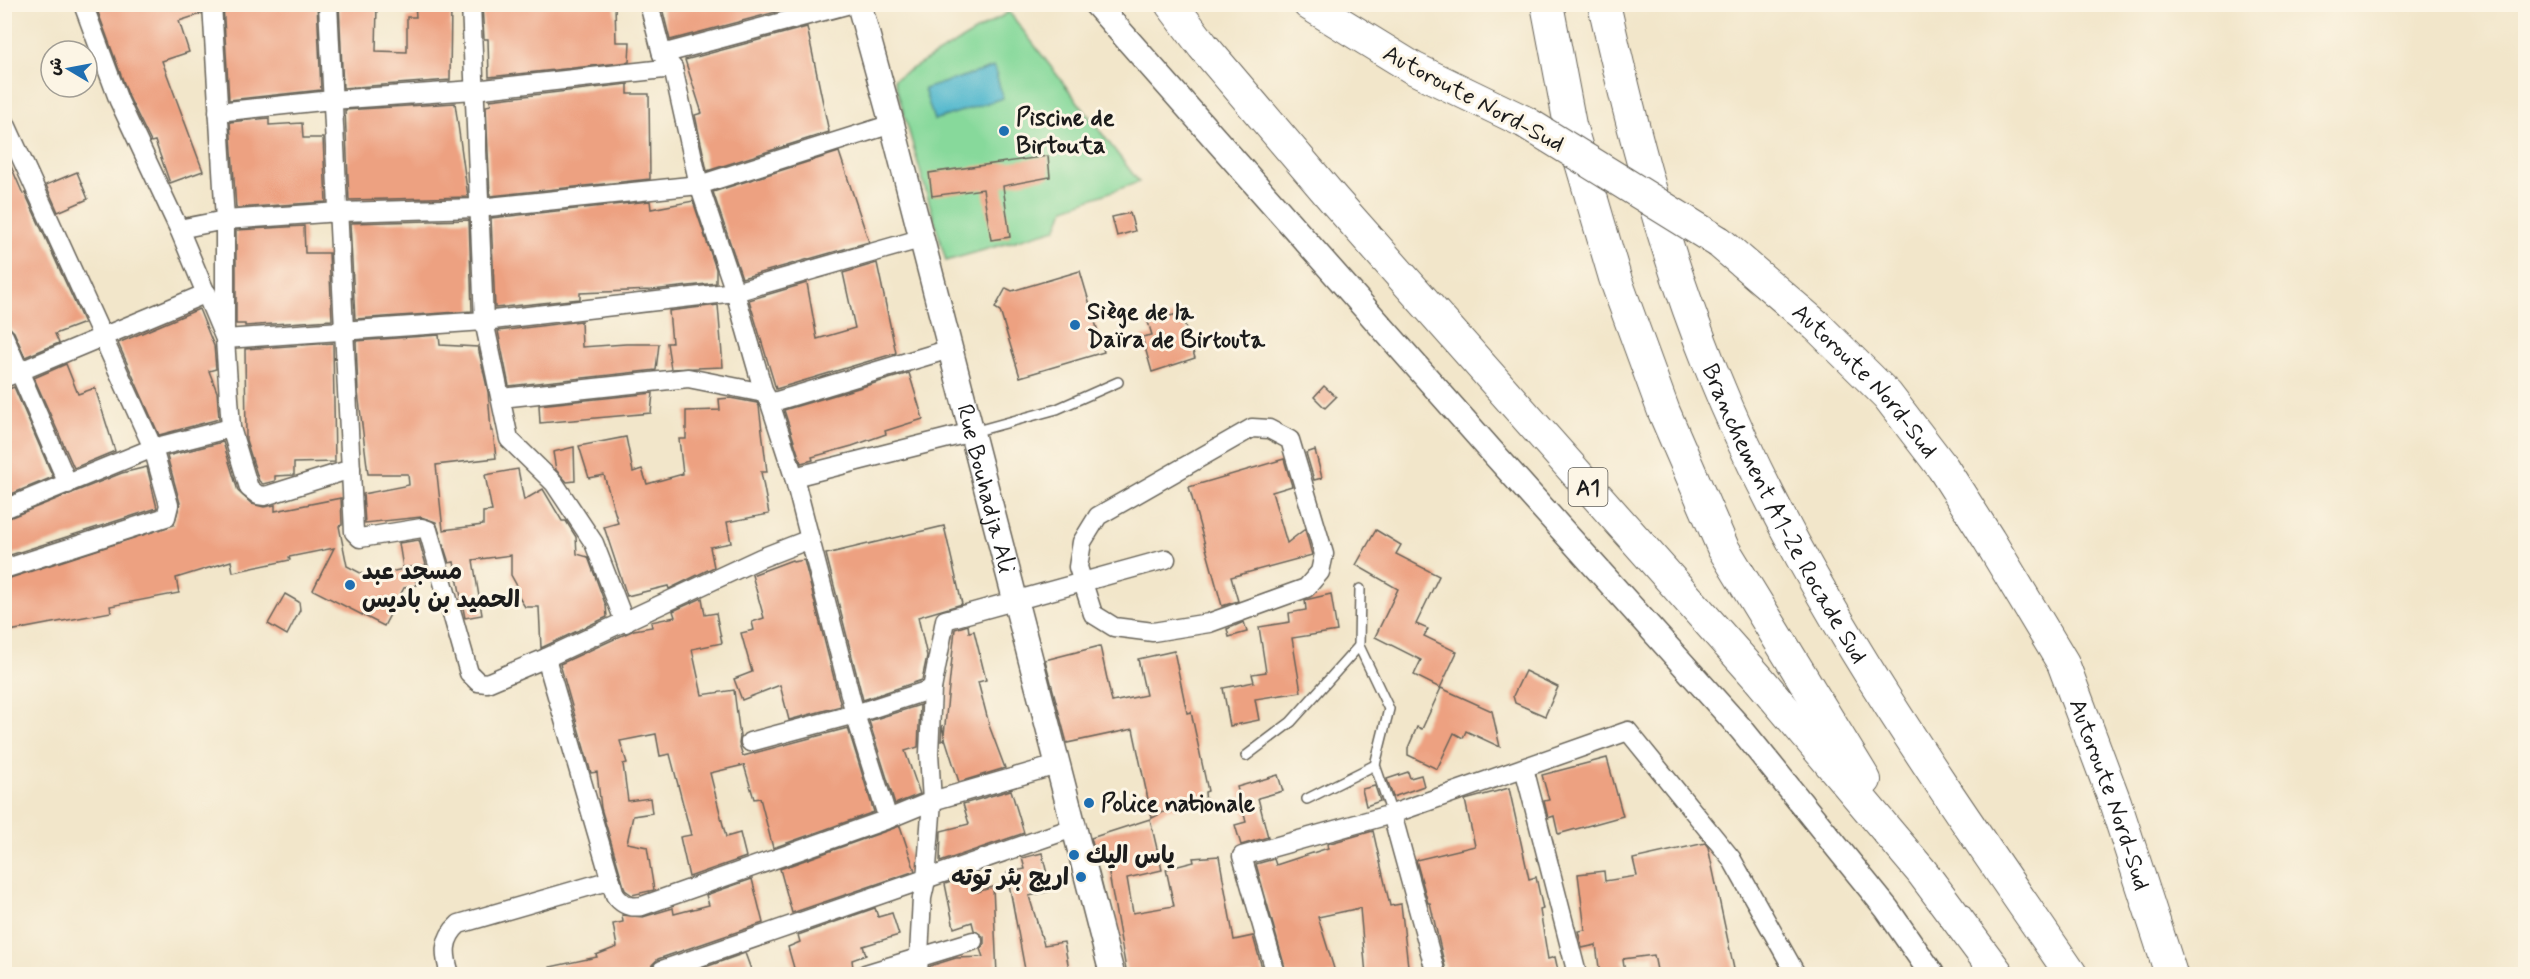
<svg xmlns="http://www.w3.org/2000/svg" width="2530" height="979" viewBox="0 0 2530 979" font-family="Mynerve,'Playpen Sans Arabic',sans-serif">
<rect width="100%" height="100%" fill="#fcf5e5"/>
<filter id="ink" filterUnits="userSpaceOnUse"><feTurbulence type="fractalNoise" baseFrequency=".0167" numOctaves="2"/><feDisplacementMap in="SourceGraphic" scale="12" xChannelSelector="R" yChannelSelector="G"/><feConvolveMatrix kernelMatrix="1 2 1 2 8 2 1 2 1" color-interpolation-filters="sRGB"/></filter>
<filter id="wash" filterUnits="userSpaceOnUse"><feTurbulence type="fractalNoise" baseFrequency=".008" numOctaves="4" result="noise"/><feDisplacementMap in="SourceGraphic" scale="24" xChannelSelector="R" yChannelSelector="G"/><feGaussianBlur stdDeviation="1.35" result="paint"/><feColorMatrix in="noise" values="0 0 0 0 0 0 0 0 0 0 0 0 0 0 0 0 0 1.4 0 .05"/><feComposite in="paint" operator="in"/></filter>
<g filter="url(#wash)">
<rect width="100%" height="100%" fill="#f2e6ca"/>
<polygon fill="#87d99b" stroke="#527a5c" stroke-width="1.5" points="1009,12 1139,182 1065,208 1056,229 946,261 894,79"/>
<polygon fill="#4fb7cd" stroke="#366a74" stroke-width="1.5" points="994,67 1003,98 934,120 924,89"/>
<g id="blocks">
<g fill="#eda181">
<polygon points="95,4 201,4 201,14 179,21 189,52 162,61 203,171 170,183 155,141 151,142 129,97"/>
<polygon points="223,4 317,4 321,90 229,100"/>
<polygon points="339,4 377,4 376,51 407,52 407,17 416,17 415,4 451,4 450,80 343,88"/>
<polygon points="482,4 615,4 616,42 630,42 629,62 489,77 488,39 484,39"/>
<polygon points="661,4 802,4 802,5 670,40"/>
<polygon points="807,27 829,132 707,171 695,115 702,113 685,60"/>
<polygon points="628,84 628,94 649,94 650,179 490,196 486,106 491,105 490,100"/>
<polygon points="455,103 468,197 349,200 345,110"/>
<polygon points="269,118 269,125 302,123 303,138 323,138 326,202 236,208 230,122"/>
<polygon points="4,150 23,194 25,193 84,323 55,334 59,343 25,357 14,332 8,326 4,317"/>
<polygon points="839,152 869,242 742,278 713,192"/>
<polygon points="1048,156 1050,177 1003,186 1010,237 991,240 983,189 932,196 929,173"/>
<polygon points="77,172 88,199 58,212 46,185"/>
<polygon points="650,201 651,209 693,201 716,269 716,283 652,290 580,293 580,299 495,308 491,218"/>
<polygon points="1130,213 1135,231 1117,236 1112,217"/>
<polygon points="469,220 472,311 355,319 350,223"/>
<polygon points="304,226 305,253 329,253 332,320 245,326 245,324 236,324 236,230"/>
<polygon points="877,263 896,353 776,389 749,300 807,283 817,339 855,328 843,273"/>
<polygon points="1080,271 1104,352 1020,377 1000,311 995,308 1006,288 1012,291"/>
<polygon points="718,305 723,367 671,369 667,343 672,343 669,311"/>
<polygon points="199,309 214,346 216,369 209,371 217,392 219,419 159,435 118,343"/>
<polygon points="1181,313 1195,358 1152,372 1142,337 1152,335 1148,322"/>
<polygon points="581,321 582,347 626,344 659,344 656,370 509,386 498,331"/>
<polygon points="439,335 440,345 478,347 488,392 491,431 493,431 496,458 436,465 443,530 483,525 483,512 492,511 485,475 518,469 524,500 543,489 562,521 566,521 576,537 577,554 588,557 606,606 607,617 541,648 539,607 525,607 513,588 517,586 511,575 511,555 473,560 482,615 465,618 454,562 449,563 436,522 421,517 365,523 363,494 409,485 408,474 368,474 358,392 356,341"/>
<polygon points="333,343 335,462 294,463 294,475 275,476 275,481 263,484 259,481 246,440 245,349"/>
<polygon points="66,364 78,394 95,388 115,451 74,468 34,378"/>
<polygon points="909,373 923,419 885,431 886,434 852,446 812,457 813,460 801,463 784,410"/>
<polygon points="1324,386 1336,397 1325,408 1314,397"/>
<polygon points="14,387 53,477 4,497 4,391"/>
<polygon points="653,393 651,413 540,423 539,405"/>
<polygon points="730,398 757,403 759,406 767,472 761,472 769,514 727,522 731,543 710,547 714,567 669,589 668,586 627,596 604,527 618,523 604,475 589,478 579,446 626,437 633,472 642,469 647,484 683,474 679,439 686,439 686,411 720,410 719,399"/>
<polygon points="223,442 238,491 252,504 264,507 275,505 275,511 341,498 342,525 339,526 347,566 368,577 412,567 403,568 399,543 419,540 426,565 413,567 417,585 404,588 384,626 313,590 334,548 289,557 290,560 233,572 231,561 176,578 179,593 110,606 111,612 4,632 4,580 174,525 180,503 167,456"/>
<polygon points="574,447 575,481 567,482 556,470 553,452"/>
<polygon points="1315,450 1322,478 1314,480 1306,453"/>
<polygon points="1284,459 1292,486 1272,492 1287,543 1305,529 1312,555 1231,577 1238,601 1222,606 1189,487"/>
<polygon points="147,467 157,508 4,557 4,520 122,473"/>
<polygon points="944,526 962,604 918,617 927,656 922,680 863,700 826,554"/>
<polygon points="1376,530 1401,545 1396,554 1439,576 1416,624 1428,629 1424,636 1457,652 1440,688 1414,675 1421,660 1375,637 1398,589 1356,565"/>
<polygon points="792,560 793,562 804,560 841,706 789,720 780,685 742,700 734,679 752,672 741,633 754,630 752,622 764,618 752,575"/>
<polygon points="285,594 299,602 300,610 287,635 268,624"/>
<polygon points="1331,594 1337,631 1292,638 1301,692 1255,699 1259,720 1230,726 1223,688 1254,682 1252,674 1266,672 1259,627 1290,622 1289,613 1306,610 1305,600"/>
<polygon points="702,598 705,615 716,613 722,643 692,649 702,695 734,690 740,737 739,744 743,756 848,728 874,812 773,848 760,798 754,799 744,765 710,773 726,837 740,833 746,857 689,877 680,837 691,835 670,754 660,756 656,734 620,741 627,763 623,764 628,801 650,798 652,813 633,816 627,843 647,847 654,890 632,895 625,890 601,808 597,772 591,773 560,664 634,630 652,627 651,622 675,617 673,611"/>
<polygon points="1244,622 1247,632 1229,637 1227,629"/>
<polygon points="968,625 969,632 974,631 986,680 978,682 990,728 1005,768 959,782 944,735 945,740 941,741 942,725 944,735 955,629"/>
<polygon points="1100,646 1112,702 1146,695 1138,659 1174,651 1187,713 1191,712 1208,791 1205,792 1206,805 1169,809 1152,818 1133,729 1067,743 1045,660"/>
<polygon points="1525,671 1558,687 1545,716 1515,703 1513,696"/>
<polygon points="1441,688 1492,711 1500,747 1466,731 1463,738 1454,733 1437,769 1408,755 1408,748 1417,727 1422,729"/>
<polygon points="920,705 918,747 905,751 920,794 895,804 869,721"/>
<polygon points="1607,758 1623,816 1558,834 1554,816 1548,818 1544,801 1549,800 1542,775"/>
<polygon points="1408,772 1410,778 1421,775 1424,786 1393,797 1387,779"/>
<polygon points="1278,775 1283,791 1258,798 1268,837 1241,845 1235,825 1246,822 1237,787"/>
<polygon points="1375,786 1380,801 1366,806 1362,789"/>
<polygon points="1509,788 1529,879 1536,877 1543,909 1540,910 1548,959 1555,957 1559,975 1447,975 1430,903 1428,903 1416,860 1475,846 1465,800"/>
<polygon points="1011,790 1024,833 940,862 941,831 969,824 963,804"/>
<polygon points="1150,819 1162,870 1127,878 1133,913 1174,906 1166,869 1194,862 1193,858 1219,856 1234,940 1253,936 1264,975 1127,975 1106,857 1097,860 1091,838"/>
<polygon points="900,826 915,871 792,913 780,869"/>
<polygon points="1373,831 1390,906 1401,904 1409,975 1366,975 1360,908 1318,917 1336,975 1287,975 1256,864 1274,859 1276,865 1328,848 1327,844"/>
<polygon points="1705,843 1708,847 1734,969 1710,975 1682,975 1681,970 1658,975 1654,955 1623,959 1625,973 1600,975 1596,945 1582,948 1579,935 1578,931 1585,930 1578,874 1604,871 1605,881 1637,876 1633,859"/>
<polygon points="1042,853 1051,891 1029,896 1044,945 1064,942 1069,969 1040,975 1026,975 1007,873 1025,869 1022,858"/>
<polygon points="972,875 977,892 993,887 997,975 929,975 930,966 956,958 983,957 980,949 984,944 984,937 974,930 972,922 954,928 945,884"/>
<polygon points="752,879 763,923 658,959 652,965 649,975 551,975 550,967 597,957 596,955 617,947 613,924 623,922 622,915 643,917 673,908 674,914 709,905 706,895"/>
<polygon points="875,908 878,917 892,913 899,935 863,946 866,955 852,960 853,968 832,975 796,975 788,947 800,942 798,935"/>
<polygon points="745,953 753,975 683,975"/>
</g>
</g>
</g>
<g filter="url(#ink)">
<use href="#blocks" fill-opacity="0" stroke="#676359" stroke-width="1.5"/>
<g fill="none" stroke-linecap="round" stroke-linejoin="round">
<defs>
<g id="service">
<polyline points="973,432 1057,409 1118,382"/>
<polyline points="1246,756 1291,722 1359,646"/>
<polyline points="1375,765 1392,814"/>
<polyline points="1307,799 1375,765 1389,709 1359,646 1360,589"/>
</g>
<g id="minor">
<polyline points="83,4 119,101 179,229 225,339 231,428 249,488 258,495 265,496 351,469"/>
<polyline points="212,4 225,220 225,339 484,321 735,292 920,239"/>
<path d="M328,4L354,532L360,538L422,528L428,530L469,673L478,682L487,683L546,658L615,895C622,905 630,908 642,906L888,819L932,801L1057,765"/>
<polyline points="471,4 484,321 509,439 554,483 594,543 625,623"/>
<polyline points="649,4 662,54 673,68 699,185 735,292 764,393 770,403 794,477 855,714 888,819"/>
<polyline points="662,54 850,4"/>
<polyline points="218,112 332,100 474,90 673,68"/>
<polyline points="4,120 153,448 169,505 166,517 4,569"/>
<polyline points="179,229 225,220 340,212 479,208 699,185 892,124"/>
<polyline points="4,336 68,484"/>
<polyline points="4,378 207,293"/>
<polyline points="501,398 688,378 764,393"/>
<polyline points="770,403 950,349"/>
<polygon points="1252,428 1269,429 1290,440 1324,554 1320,572 1306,588 1209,623 1153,632 1114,627 1093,614 1078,567 1082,542 1098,516"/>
<polyline points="794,477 972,432"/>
<polyline points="4,509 153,448 231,428"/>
<polyline points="546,658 761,558 810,539"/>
<polyline points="750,742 855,714 932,689"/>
<polyline points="1524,768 1577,974"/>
<polyline points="1392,814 1436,974"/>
<path d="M450,974C444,955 442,939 459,924L611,880"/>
<polyline points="660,974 662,970 1073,828"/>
<polyline points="865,974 973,941"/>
<polyline points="918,974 922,898 926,880 932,801 929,753 932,689 945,620 1166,559"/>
<polyline points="1276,974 1242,856 1392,814 1628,731 1731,858 1796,974"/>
</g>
<g id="secondary">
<path id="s1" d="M859,4L892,124L1112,974"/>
<polyline points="1096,4 1495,455 1742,730 1887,909 1932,974"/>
</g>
<g id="motorway">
<polyline points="1171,4 1203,46 1334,200 1759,679 1922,872 1998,974"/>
<polyline points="1309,4 1413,68 1525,122"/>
<polyline points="1547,4 1570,125 1615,278 1664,412 1723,548 1865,780"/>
<path id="s2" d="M1604,4C1632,129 1664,252 1712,371C1800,589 1939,781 2071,974"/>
<path id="s3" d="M1719,242L1817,326L1887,395L1943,468L1989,540L2063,663L2115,802L2171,974"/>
</g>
</defs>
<use href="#service" stroke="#676359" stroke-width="12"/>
<use href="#minor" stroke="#676359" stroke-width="21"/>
<use href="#secondary" stroke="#676359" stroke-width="27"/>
<use href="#motorway" stroke="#676359" stroke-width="34"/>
<use href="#service" stroke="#fff" stroke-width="9"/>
<use href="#minor" stroke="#fff" stroke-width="18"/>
<use href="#secondary" stroke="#fff" stroke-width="24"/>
<use href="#motorway" stroke="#fff" stroke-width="32"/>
<defs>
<polyline id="motorway-bridge" points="1525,122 1719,242"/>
</defs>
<use href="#motorway-bridge" stroke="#676359" stroke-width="34" stroke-linecap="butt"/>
<use href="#motorway-bridge" stroke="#fff" stroke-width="32"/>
</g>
</g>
<g fill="#1f6fb2" stroke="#fcf5e5" stroke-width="2">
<circle cx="1004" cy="131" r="6"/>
<circle cx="1075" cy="325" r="6"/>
<circle cx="350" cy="585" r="6"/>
<circle cx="1089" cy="803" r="6"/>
<circle cx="1074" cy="855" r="6"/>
<circle cx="1081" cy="877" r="6"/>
</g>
<g text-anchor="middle" stroke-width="6" stroke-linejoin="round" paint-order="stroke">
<rect fill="#fcf5e5" stroke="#5f5d58" stroke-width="1.5" x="1568.5" y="468" width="39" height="38" rx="4.5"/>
<g font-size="22" font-weight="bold" fill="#1c1c1c">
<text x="1588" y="495">A1</text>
</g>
<g font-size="24" fill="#1c1c1c" stroke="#fcf5e5">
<text transform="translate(1474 98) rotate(28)" y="8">Autoroute Nord-Sud</text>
<text dy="8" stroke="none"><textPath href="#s3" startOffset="202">Autoroute Nord-Sud</textPath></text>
<text dy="8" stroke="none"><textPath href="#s1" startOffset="501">Rue Bouhadja Ali</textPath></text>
<text dy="8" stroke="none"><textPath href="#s2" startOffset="543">Branchement A1-2e Rocade Sud</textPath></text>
<text dy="8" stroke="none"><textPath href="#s3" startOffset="688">Autoroute Nord-Sud</textPath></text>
</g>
<g font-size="24" font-weight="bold" fill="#1c1c1c" stroke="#fcf5e5" text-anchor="start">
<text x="1016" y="125">Piscine de<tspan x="1016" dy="28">Birtouta</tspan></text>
<text x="1087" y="319">Siège de la<tspan x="1087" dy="28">Daïra de Birtouta</tspan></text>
<text x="362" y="579">مسجد عبد<tspan x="362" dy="28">الحميد بن باديس</tspan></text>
<text x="1101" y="811">Police nationale</text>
<text x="1086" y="863">ياس اليك</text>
<text x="1069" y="885" text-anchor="end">اريج بئر توته</text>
</g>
</g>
<rect width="2530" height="979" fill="none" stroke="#fcf5e5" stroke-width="24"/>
<g transform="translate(69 69) rotate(280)"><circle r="28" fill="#fcf5e5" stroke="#a29e95" stroke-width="1.5"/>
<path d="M0-4.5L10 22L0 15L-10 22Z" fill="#1f6fb2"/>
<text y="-9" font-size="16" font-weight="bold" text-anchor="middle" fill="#1c1c1c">ش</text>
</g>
</svg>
